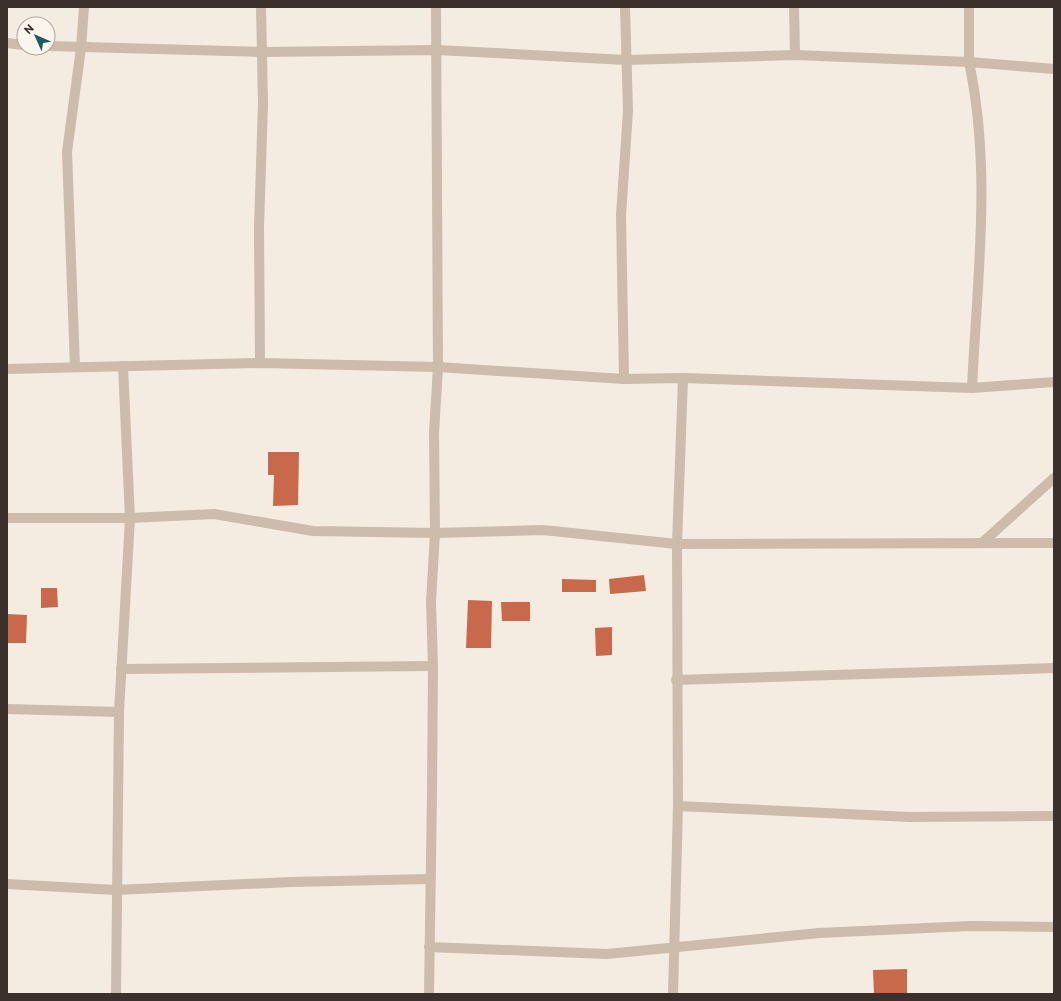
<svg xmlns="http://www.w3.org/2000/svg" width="1061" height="1001" viewBox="0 0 1061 1001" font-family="Commissioner,sans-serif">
<rect width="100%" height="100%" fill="#f4ebe1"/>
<g fill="#c8694b">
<polygon points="268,452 299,452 298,505 273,506 274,475 268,475"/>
<polygon points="644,575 646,591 610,594 609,579"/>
<polygon points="562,579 596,580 596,592 562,592"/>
<polygon points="41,588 57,588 58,607 41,608"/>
<polygon points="468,600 492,601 491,648 466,648"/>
<polygon points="501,602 530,602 530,621 502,621"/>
<polygon points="7,614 27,615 26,643 7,643"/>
<polygon points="612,627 612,655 596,656 595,628"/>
<polygon points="907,969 907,994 874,994 873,970"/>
</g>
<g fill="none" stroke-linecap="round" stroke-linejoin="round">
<g stroke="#cdbbac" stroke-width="10">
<polyline points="794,7 795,55"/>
<polyline points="7,43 24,45"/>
<polyline points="48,46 262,52 437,50 626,60 795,55 969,62 969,7"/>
<polyline points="260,363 259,227 263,104 261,7"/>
<polyline points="75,367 67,152 81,48 84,7"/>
<polyline points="7,369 260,363 438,367 624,379 683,378 972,388 1054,382"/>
<polyline points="624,379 621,215 628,111 625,7"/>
<path d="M972,388C977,279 992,170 969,62L1054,69"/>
<polyline points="7,518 130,518 214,514 313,531 435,533 543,530 677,544 1054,543"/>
<polyline points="983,542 1054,478"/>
<polyline points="121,669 433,666"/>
<polyline points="676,680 1054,668"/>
<polyline points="7,709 119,712"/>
<polyline points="678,806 910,817 1054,816"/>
<polyline points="7,884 116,890 290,882 430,879"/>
<polyline points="429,947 607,954 819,933 970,926 1054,927"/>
<polyline points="116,994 119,712 130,518 123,366"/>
<polyline points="429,994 432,793 433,666 431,602 435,533 434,433 438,367 436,7"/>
<polyline points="673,994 678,806 677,544 683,378"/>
</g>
</g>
<rect width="1061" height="1001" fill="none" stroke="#3b302b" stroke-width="16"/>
<g transform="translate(36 36) rotate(315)"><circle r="19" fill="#fbf5ee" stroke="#aea6a0"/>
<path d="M0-3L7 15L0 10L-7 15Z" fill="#1f5a5e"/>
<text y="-6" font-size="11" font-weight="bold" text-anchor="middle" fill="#3b302b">N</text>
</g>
</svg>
